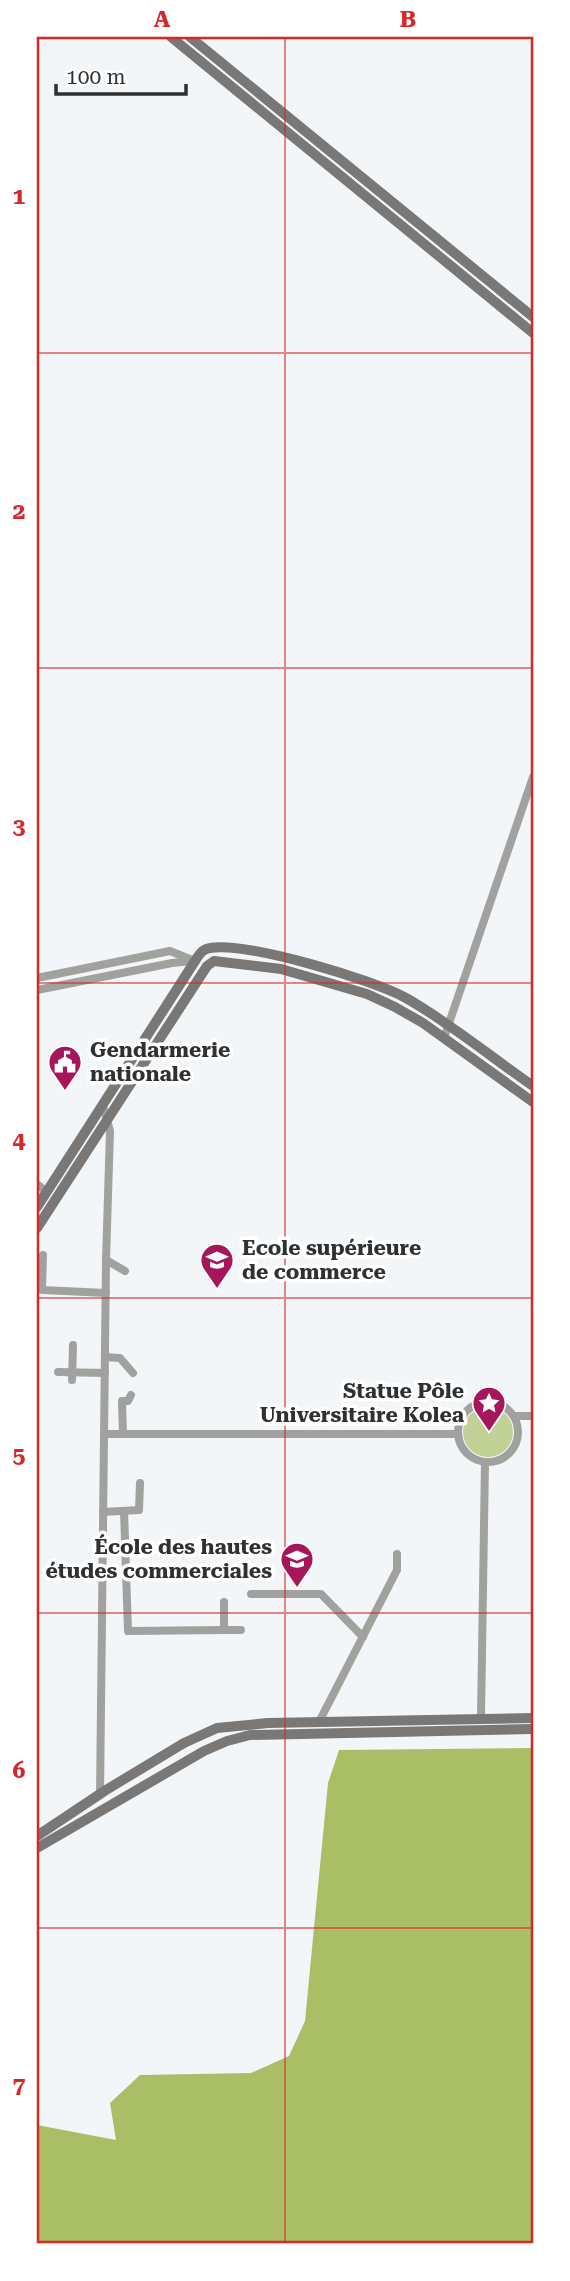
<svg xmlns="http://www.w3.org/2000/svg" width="570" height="2281" viewBox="0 0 570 2281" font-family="'Roboto Serif',serif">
<rect width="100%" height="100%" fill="#f3f6f9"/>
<circle fill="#c2d196" cx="488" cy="1432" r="25"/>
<polygon fill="#aabe66" points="533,1748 533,2244 37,2244 37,2125 116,2140 110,2103 140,2075 251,2073 289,2056 305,2021 328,1783 339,1750"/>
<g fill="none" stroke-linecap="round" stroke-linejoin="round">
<g stroke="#a1a19f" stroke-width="8">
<polyline points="37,978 170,951 195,961"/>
<polyline points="37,990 172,963 192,961"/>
<polyline points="444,1038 533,777"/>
<polyline points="37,1184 47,1192"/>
<polyline points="43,1255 42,1290 106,1293"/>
<polyline points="106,1260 125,1271"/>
<polyline points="105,1357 120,1358 133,1373"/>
<polyline points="58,1372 105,1373"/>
<polyline points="72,1380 73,1345"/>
<circle cx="488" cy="1432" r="30"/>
<polyline points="514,1416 533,1416"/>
<polyline points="104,1434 458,1434"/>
<polyline points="123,1434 122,1401 128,1401 131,1395"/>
<polyline points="124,1511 128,1631 224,1630"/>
<polyline points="103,1512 139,1510 140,1483"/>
<polyline points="251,1594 321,1594 363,1637"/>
<polyline points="224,1602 224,1630 241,1630"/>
<polyline points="481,1718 485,1462"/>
<polyline points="319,1722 397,1570 397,1554"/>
<polyline points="100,1794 106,1260 110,1131 103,1106"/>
</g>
<g stroke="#797876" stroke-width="10">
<polyline points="171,37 533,333"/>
<polyline points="190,37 533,317"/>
<path d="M37,1207L195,961C199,955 202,949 210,948C248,942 371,979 406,998C450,1023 491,1057 533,1086"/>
<polyline points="37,1228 207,966 214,961 281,969 367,994 395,1007 423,1023 533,1102"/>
<polyline points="37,1836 106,1790 184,1743 217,1728 268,1723 533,1718"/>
<polyline points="37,1848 204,1751 227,1741 250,1735 533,1729"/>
</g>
</g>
<path fill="none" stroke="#d62828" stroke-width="2" stroke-opacity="0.55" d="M285,37V2244M37,353H533M37,668H533M37,983H533M37,1298H533M37,1613H533M37,1928H533"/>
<defs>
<symbol id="civic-pin" viewBox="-11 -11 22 30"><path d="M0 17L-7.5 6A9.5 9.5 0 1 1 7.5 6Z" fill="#a5175a" stroke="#fff"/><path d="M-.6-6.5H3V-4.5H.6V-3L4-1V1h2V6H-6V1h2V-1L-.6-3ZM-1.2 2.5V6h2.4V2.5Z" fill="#fff"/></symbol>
<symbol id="university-pin" viewBox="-11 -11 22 30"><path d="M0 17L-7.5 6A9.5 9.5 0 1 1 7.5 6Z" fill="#a5175a" stroke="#fff"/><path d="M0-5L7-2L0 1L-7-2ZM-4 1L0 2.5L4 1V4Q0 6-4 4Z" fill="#fff"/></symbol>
<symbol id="sight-pin" viewBox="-11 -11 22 30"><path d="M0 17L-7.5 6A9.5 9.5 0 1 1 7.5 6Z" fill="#a5175a" stroke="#fff"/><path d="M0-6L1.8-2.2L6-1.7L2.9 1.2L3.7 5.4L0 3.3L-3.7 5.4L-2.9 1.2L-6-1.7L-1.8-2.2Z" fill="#fff"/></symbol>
</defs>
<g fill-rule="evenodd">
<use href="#civic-pin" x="46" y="1043" width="38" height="52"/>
<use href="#university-pin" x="198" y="1241" width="38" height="52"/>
<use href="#sight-pin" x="470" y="1384" width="38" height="52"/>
<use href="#university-pin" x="278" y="1540" width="38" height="52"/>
</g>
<g text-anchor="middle" stroke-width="7" stroke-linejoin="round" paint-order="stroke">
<g font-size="21" font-weight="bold" fill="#2f3031" stroke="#fff" text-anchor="start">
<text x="90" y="1057">Gendarmerie<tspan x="90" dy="24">nationale</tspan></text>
<text x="242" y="1255">Ecole supérieure<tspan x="242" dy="24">de commerce</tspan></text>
<text x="464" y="1398" text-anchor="end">Statue Pôle<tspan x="464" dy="24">Universitaire Kolea</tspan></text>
<text x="272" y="1554" text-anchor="end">École des hautes<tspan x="272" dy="24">études commerciales</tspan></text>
</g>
</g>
<rect width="570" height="2281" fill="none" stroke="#ffffff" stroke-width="77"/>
<path d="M56 84v10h130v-10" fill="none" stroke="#2f3031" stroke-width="3.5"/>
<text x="66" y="84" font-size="21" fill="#2f3031" stroke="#ffffff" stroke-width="5" paint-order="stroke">100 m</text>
<rect x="38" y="38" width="494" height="2204" fill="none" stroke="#d62828" stroke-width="2.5"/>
<g font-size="23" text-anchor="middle" font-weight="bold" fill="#d62828">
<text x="162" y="27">A</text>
<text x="408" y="27">B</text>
<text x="19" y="204">1</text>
<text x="19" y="519">2</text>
<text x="19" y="834">3</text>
<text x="19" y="1148">4</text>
<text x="19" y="1463">5</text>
<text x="19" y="1778">6</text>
<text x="19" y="2093">7</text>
</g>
</svg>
